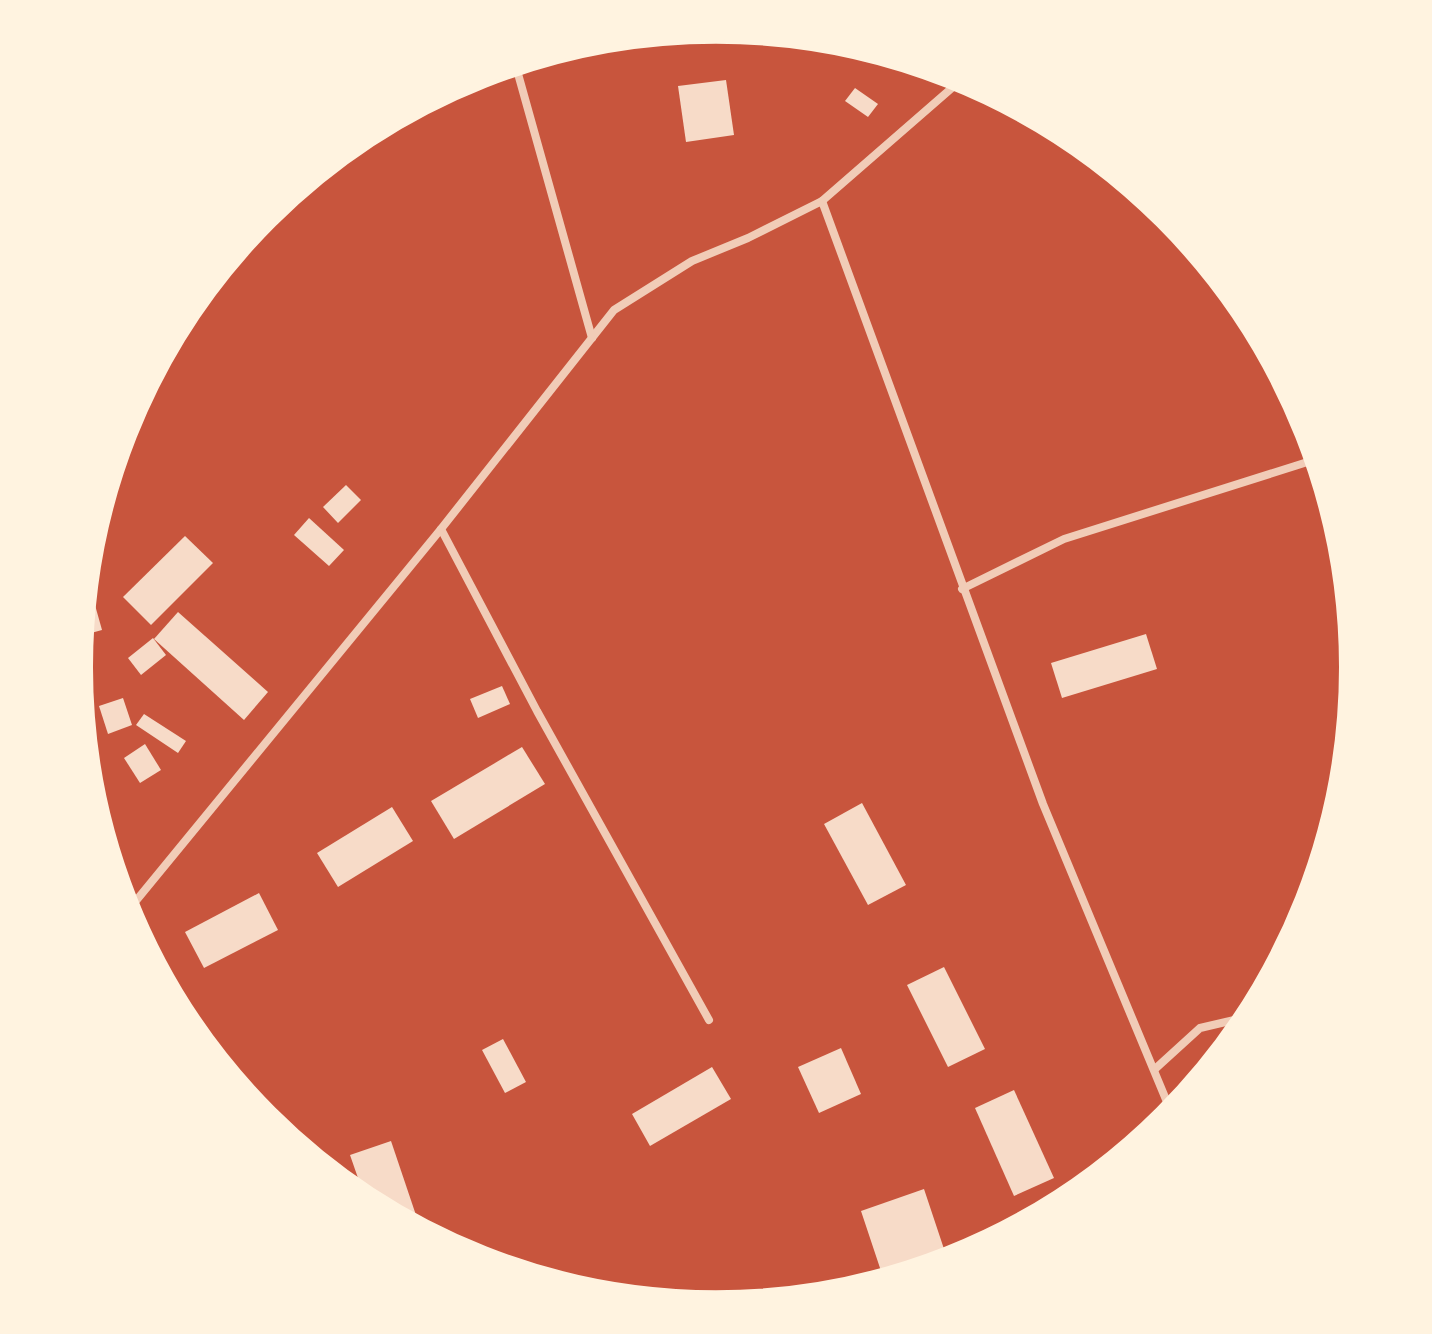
<svg xmlns="http://www.w3.org/2000/svg" width="1432" height="1334" viewBox="0 0 1432 1334" font-family="'Sofia Sans Condensed',sans-serif">
<rect width="100%" height="100%" fill="#c8553d"/>
<g fill="#f7dbc8">
<polygon points="726,80 734,135 686,142 678,86"/>
<polygon points="855,88 878,104 868,117 845,101"/>
<polygon points="346,485 361,500 338,523 323,507"/>
<polygon points="309,518 344,550 329,566 294,535"/>
<polygon points="185,536 213,563 151,625 123,597"/>
<polygon points="95,605 102,630 80,636 83,609"/>
<polygon points="178,612 268,692 244,720 154,639"/>
<polygon points="1146,634 1157,669 1062,698 1051,663"/>
<polygon points="153,638 166,655 141,675 128,658"/>
<polygon points="502,686 510,704 478,718 470,699"/>
<polygon points="123,698 132,725 108,734 99,706"/>
<polygon points="144,714 186,741 178,753 136,725"/>
<polygon points="145,744 161,770 140,783 124,758"/>
<polygon points="522,747 545,784 454,839 431,801"/>
<polygon points="862,803 906,885 868,905 824,824"/>
<polygon points="392,807 413,841 338,887 317,853"/>
<polygon points="259,893 278,930 204,968 185,932"/>
<polygon points="944,967 985,1049 948,1067 907,985"/>
<polygon points="503,1039 526,1082 505,1093 482,1050"/>
<polygon points="841,1048 861,1094 819,1113 798,1067"/>
<polygon points="712,1067 731,1099 650,1146 632,1114"/>
<polygon points="1014,1090 1054,1178 1014,1196 975,1108"/>
<polygon points="391,1141 421,1230 366,1201 350,1155"/>
<polygon points="924,1189 948,1261 884,1280 861,1211"/>
</g>
<g fill="none" stroke-linecap="round" stroke-linejoin="round">
<g stroke="#f1ccb7" stroke-width="8">
<polyline points="515,63 592,338"/>
<polyline points="822,201 953,87 970,81"/>
<polyline points="441,529 537,711 709,1020"/>
<polyline points="962,589 1064,539 1317,459"/>
<polyline points="126,913 441,529 614,310 692,261 748,238 822,201 1043,804 1172,1114"/>
<polyline points="1155,1069 1200,1028 1251,1016"/>
</g>
</g>
<path d="M0 0H1432V1334H0ZM91 667a625 625 0 1 1 1250 0a625 625 0 1 1-1250 0Z" fill="#fff3e0" fill-rule="evenodd"/>
<path fill="none" stroke="#fff3e0" stroke-width="4" d="M91 667a625 625 0 1 1 1250 0a625 625 0 1 1-1250 0Z"/>
</svg>
